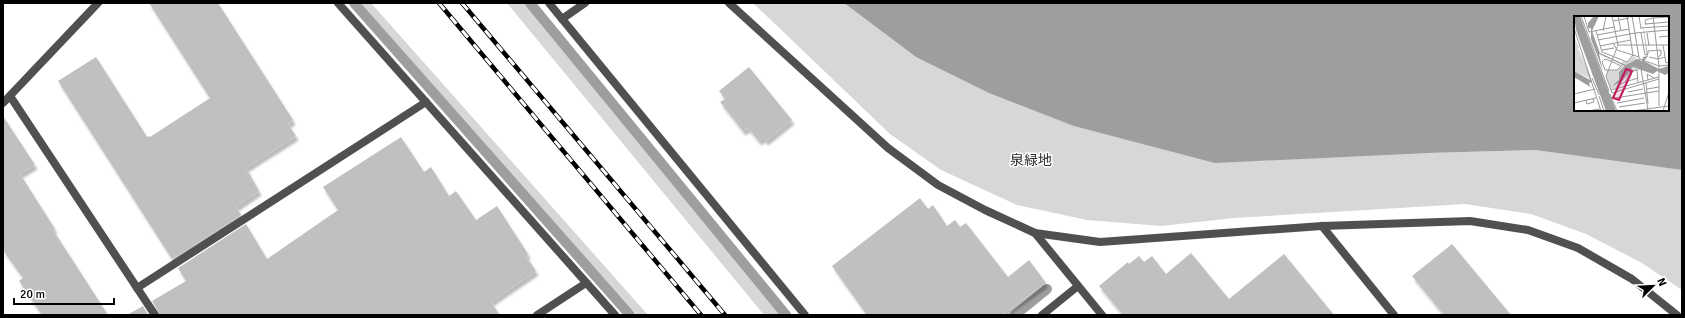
<svg xmlns="http://www.w3.org/2000/svg" width="1685" height="318" viewBox="0 0 1685 318" font-family="Signika,'Noto Sans JP',sans-serif">
<defs>
<filter id="shadow"><feDropShadow dx="2.5" dy="4.5" stdDeviation="1" flood-color="#0004"/></filter>
</defs>
<rect width="100%" height="100%" fill="#fff"/>
<g fill="#d7d7d7">
<polygon points="358,3 371,3 648,315 637,315"/>
<polygon points="507,3 525,3 781,315 764,315"/>
<polygon points="753,3 844,3 916,57 1428,153 1535,150 1682,170 1682,290 1642,263 1586,234 1531,214 1465,204 1234,218 1161,226 1087,220 1017,205 941,170 890,134"/>
</g>
<path fill="#9e9e9e" fill-rule="evenodd" d="M844,3H1682V170L1535,150L1428,153L1215,163L1074,126L989,93L916,57ZM1575,17H1668V110H1575Z"/>
<g fill="none" stroke-linecap="round" stroke-linejoin="round">
<g stroke="#9e9e9e" stroke-width="10">
<polyline points="354,3 630,315"/>
<polyline points="530,3 786,315"/>
<polyline points="1015,315 1047,289"/>
</g>
</g>
<g fill="#c0c0c0" filter="url(#shadow)">
<polygon points="149,3 218,3 293,120 288,124 296,136 246,168 259,191 236,207 241,215 172,259 58,81 96,57 147,137 149,136 150,137 210,98"/>
<polygon points="749,67 792,120 766,141 763,138 759,141 748,128 743,131 720,102 725,99 719,91"/>
<polygon points="3,116 35,165 20,174 55,229 53,230 108,315 42,315 19,281 23,278 3,250"/>
<polygon points="401,137 424,172 431,167 449,196 456,191 476,220 497,206 528,254 526,256 536,271 491,302 500,315 160,315 152,301 186,281 178,268 246,224 267,259 338,210 323,187"/>
<polygon points="920,198 928,209 933,205 947,226 955,220 960,227 966,223 1008,277 1029,260 1046,283 1001,315 867,315 832,266"/>
<polygon points="1452,244 1511,315 1444,315 1412,276"/>
<polygon points="1191,253 1229,299 1284,254 1334,315 1123,315 1099,286 1128,262 1129,264 1139,256 1144,262 1152,256 1166,274"/>
<polygon points="143,306 148,315 127,315"/>
</g>
<g fill="none" stroke-linecap="round" stroke-linejoin="round">
<g stroke="#505050" stroke-width="8">
<polyline points="338,3 615,315"/>
<polyline points="549,3 805,315"/>
<polyline points="729,3 888,148 938,185 985,210 1035,233 1100,242 1322,226 1470,221 1528,230 1578,248 1632,279 1677,315"/>
<polyline points="562,19 585,3"/>
<polyline points="10,96 155,315"/>
<polyline points="3,103 98,3"/>
<polyline points="1322,226 1394,315"/>
<polyline points="1035,233 1102,315"/>
<polyline points="137,288 426,102"/>
<polyline points="537,315 586,283"/>
<polyline points="1042,315 1078,286"/>
</g>
<defs>
<g id="rail">
<polyline points="439,3 701,315"/>
<polyline points="462,3 725,315"/>
</g>
</defs>
<use href="#rail" stroke="#000" stroke-width="4.5"/>
<use href="#rail" stroke="#fff" stroke-width="3" stroke-dasharray="9" stroke-linecap="butt"/>
</g>
<g text-anchor="middle" stroke-width="3" stroke-linejoin="round" paint-order="stroke">
<g font-size="14" fill="#2e2e2e" stroke="#fff">
<text x="1031" y="165">泉緑地</text>
</g>
</g>
<g transform="translate(1574 16)">
<rect width="95" height="95" fill="#fff"/>
<path d="M0,20L4,30H6L4,32L15,62L0,55ZM59,40L64,43L45,56V63L38,71L47,66L57,52H65L66,54L57,55L43,72L37,73L32,59L34,54H44L49,45L53,46Z" fill="#d7d7d7"/>
<path d="M0,0H6L42,95H32L2,14ZM20,0H25L18,15L26,37L52,49L63,43L68,45L69,41L73,40L68,4L78,1L68,4L74,40L70,45L85,53L94,50L95,57L91,59L83,55L79,58L59,51L48,65L38,71L45,63V56L51,50L25,38L29,55L17,23V12H14V7ZM5,33L18,66L15,67L16,70L18,72L0,61V55L16,64Z" fill="#9e9e9e"/>
<path fill="none" stroke="#999" stroke-width="1" d="M7,0L35,75M10,0L15,16L40,11M38,0L44,29L32,60L38,77L85,63M44,0L47,15M58,0L74,94M65,0L67,13M79,0L85,50V90M79,2L95,1M39,5L55,2M71,8L95,6M72,9L71,4L79,2M0,12L27,95M67,12L95,10M22,15L28,36L53,46L59,39L53,0M29,15L32,0M67,17L71,39L74,38V35L87,34V39L84,41M73,17L75,30M23,19L55,13M85,21L95,20L94,15M24,24L61,17L95,14M39,27L43,34L65,41M44,29H95M89,29L92,47L95,46M26,30L57,24M28,34L40,32M75,41L84,43L91,41M31,43L39,46L47,50L43,54H31L28,46ZM66,43L85,50L95,49M18,62L25,79M74,64L73,58L80,62M51,66L56,56L63,54L64,67M72,67L74,88M44,72L43,70L51,66L64,62M73,73L85,71M37,74L85,61M54,76L69,73M0,78L21,73M36,78L43,95M25,80L30,95M41,82L85,75M12,84L13,88L20,86L19,82M0,87L22,82M43,87L70,82M45,91L71,87M14,95L26,93M58,95L95,90M89,95L95,76"/>
<path fill="#c2185b" fill-opacity="0.15" stroke="#c2185b" stroke-width="2" d="M52,53L58,55L45,84L39,82Z"/>
<rect width="95" height="95" fill="none" stroke="#000" stroke-width="2"/>
</g>
<rect width="1685" height="318" fill="none" stroke="#000000" stroke-width="8"/>
<g transform="translate(1653 286) rotate(66)" stroke="#ffffff" stroke-width="3" paint-order="stroke">
<path d="M0-3L7 15L0 10L-7 15Z" fill="#000000"/>
<text y="-6" font-size="11" font-weight="bold" text-anchor="middle" fill="#000000">N</text>
</g>
<path d="M14 298v6h100v-6" fill="none" stroke="#000000" stroke-width="2"/>
<text x="20" y="298" font-size="12" fill="#000000" stroke="#ffffff" stroke-width="3" paint-order="stroke">20 m</text>
</svg>
